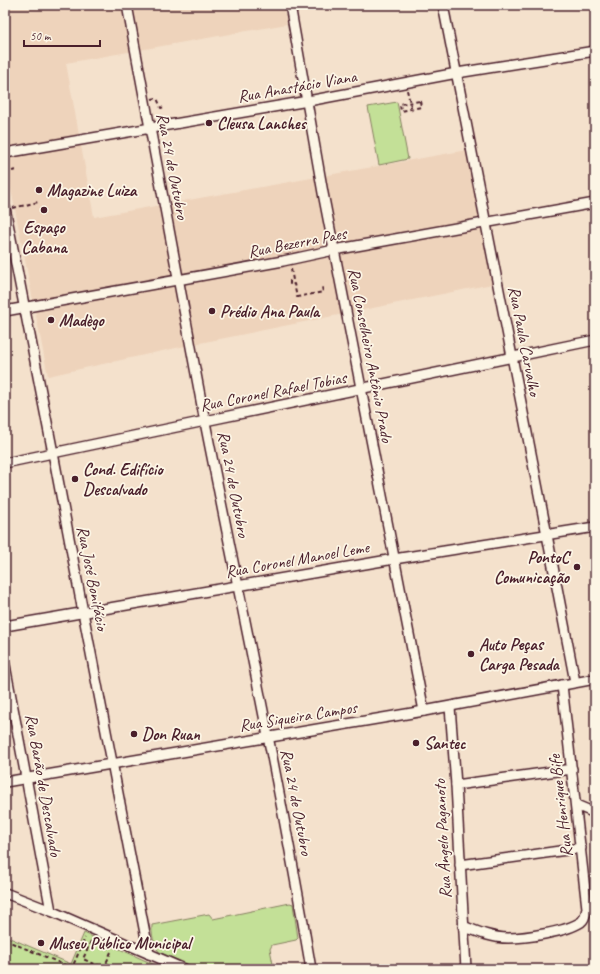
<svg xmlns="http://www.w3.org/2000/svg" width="600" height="974" viewBox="0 0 600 974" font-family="Caveat,sans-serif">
<rect width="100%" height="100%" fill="#f4e1cc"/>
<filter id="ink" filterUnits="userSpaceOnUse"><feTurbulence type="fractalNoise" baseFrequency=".025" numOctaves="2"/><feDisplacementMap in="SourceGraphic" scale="8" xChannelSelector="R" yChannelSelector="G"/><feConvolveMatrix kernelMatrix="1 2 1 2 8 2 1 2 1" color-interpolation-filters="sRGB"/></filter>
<g filter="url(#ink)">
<polygon fill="#eed3bb" points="8,5 283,5 287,24 66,63 94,217 467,150 492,284 185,346 48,376 5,159 5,6"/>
<g fill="#c3e097" stroke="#868061">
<polygon points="397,102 408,159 379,165 368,107"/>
<path d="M290,903L293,904L298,938L296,940L272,945L270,949L274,969H199L159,952C154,945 151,933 152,925L209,914L213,919Z"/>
<polygon points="84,933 164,969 5,969 5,936 71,964"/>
</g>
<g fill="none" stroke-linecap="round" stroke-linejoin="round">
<defs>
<polyline id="service" points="5,704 13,703"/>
<g id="minor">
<path d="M127,5C152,144 178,283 205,422C241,604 280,786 311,969"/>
<polyline points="290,5 323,193 424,711"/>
<polyline points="443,5 547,535 575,682"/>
<polyline points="5,153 308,101 457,73 595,51"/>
<polyline points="5,208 53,453 83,612 149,954"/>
<polyline points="5,311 283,261 334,250 595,203"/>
<polyline points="5,463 205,421 595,340"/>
<polyline points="5,626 394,559 595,527"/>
<polyline points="5,665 51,911"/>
<polyline points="450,707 456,785 466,969"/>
<polyline points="5,782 424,711 595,679"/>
<polyline points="456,785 572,769"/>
<polyline points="576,805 595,813"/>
<polyline points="460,865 581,848"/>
<polyline points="5,893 51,911 184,969"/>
<path d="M463,926C478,932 492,938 508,938C525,938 566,932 581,922C585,919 586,913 587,908L562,685"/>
</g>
</defs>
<use href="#service" stroke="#4a1f2b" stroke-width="8"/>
<use href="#minor" stroke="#4a1f2b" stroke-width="12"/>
<g stroke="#4a1f2b" stroke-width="2" stroke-dasharray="4 3" stroke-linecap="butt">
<polyline points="407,90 412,111"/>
<polyline points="152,99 157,98 161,108 164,107"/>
<polygon points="420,101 421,107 401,111 400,104"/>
<polyline points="12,171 16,170"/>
<polyline points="13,208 38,202"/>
<polyline points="291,269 293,280 290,281 290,285 294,284 297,297 323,292 322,287"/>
<polyline points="5,293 7,295"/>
<polyline points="5,940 72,968 85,938"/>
<polyline points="91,941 83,959 104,968 111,952"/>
<polyline points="106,963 116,969"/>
</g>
<use href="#service" stroke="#fcf5e5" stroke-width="4.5"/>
<use href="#minor" stroke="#fcf5e5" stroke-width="9"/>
</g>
</g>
<g fill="#4a1f2b" stroke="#fcf5e5" stroke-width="1.5">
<circle cx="209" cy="123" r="4"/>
<circle cx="39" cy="190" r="4"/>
<circle cx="44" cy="210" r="4"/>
<circle cx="212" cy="311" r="4"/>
<circle cx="51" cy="320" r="4"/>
<circle cx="75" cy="479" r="4"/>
<circle cx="577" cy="567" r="4"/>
<circle cx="471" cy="654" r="4"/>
<circle cx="134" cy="734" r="4"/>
<circle cx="416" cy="743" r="4"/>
<circle cx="41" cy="943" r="4"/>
</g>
<g text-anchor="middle" stroke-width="3.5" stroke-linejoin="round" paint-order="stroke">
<g font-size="17" fill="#4a1f2b" stroke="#fcf5e5">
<text transform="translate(297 86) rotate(-10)" y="6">Rua Anastácio Viana</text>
<text transform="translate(173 166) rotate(79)" y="6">Rua 24 de Outubro</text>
<text transform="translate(297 242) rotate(-11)" y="6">Rua Bezerra Paes</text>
<text transform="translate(525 341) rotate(79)" y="6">Rua Paula Carvalho</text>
<text transform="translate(371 355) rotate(79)" y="6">Rua Conselheiro Antônio Prado</text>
<text transform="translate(273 391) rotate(-11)" y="6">Rua Coronel Rafael Tobias</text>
<text transform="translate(234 484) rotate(79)" y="6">Rua 24 de Outubro</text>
<text transform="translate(297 559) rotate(-10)" y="6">Rua Coronel Manoel Leme</text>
<text transform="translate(93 578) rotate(79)" y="6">Rua José Bonifácio</text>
<text transform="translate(298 716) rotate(-9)" y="6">Rua Siqueira Campos</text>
<text transform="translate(44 785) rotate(80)" y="6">Rua Barão de Descalvado</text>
<text transform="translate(297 802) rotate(79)" y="6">Rua 24 de Outubro</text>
<text transform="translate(560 806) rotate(-97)" y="6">Rua Henrique Bife</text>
<text transform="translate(442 839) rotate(-93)" y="6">Rua Ângelo Paganoto</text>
</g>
<g font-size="17" font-weight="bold" fill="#4a1f2b" stroke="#fcf5e5" text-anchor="start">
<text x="217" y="129">Cleusa Lanches</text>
<text x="47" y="196">Magazine Luiza</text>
<text x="44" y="233" text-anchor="middle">Espaço<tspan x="44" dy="20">Cabana</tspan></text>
<text x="220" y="317">Prédio Ana Paula</text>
<text x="59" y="326">Madègo</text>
<text x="83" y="475">Cond. Edifício<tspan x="83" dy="20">Descalvado</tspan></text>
<text x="569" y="563" text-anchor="end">PontoC<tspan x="569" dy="20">Comunicação</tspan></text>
<text x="479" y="650">Auto Peças<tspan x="479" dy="20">Carga Pesada</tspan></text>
<text x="142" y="740">Don Ruan</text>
<text x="424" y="749">Santec</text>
<text x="49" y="949">Museu Público Municipal</text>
</g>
</g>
<rect width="600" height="974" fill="none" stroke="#fcf5e5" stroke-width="20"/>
<rect x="10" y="10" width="580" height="954" fill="none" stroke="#4a1f2b" stroke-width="1.5" filter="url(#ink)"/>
<path d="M24 40v6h76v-6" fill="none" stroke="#4a1f2b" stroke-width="2"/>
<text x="30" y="40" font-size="12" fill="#4a1f2b" stroke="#fcf5e5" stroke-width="3" paint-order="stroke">50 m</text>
</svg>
